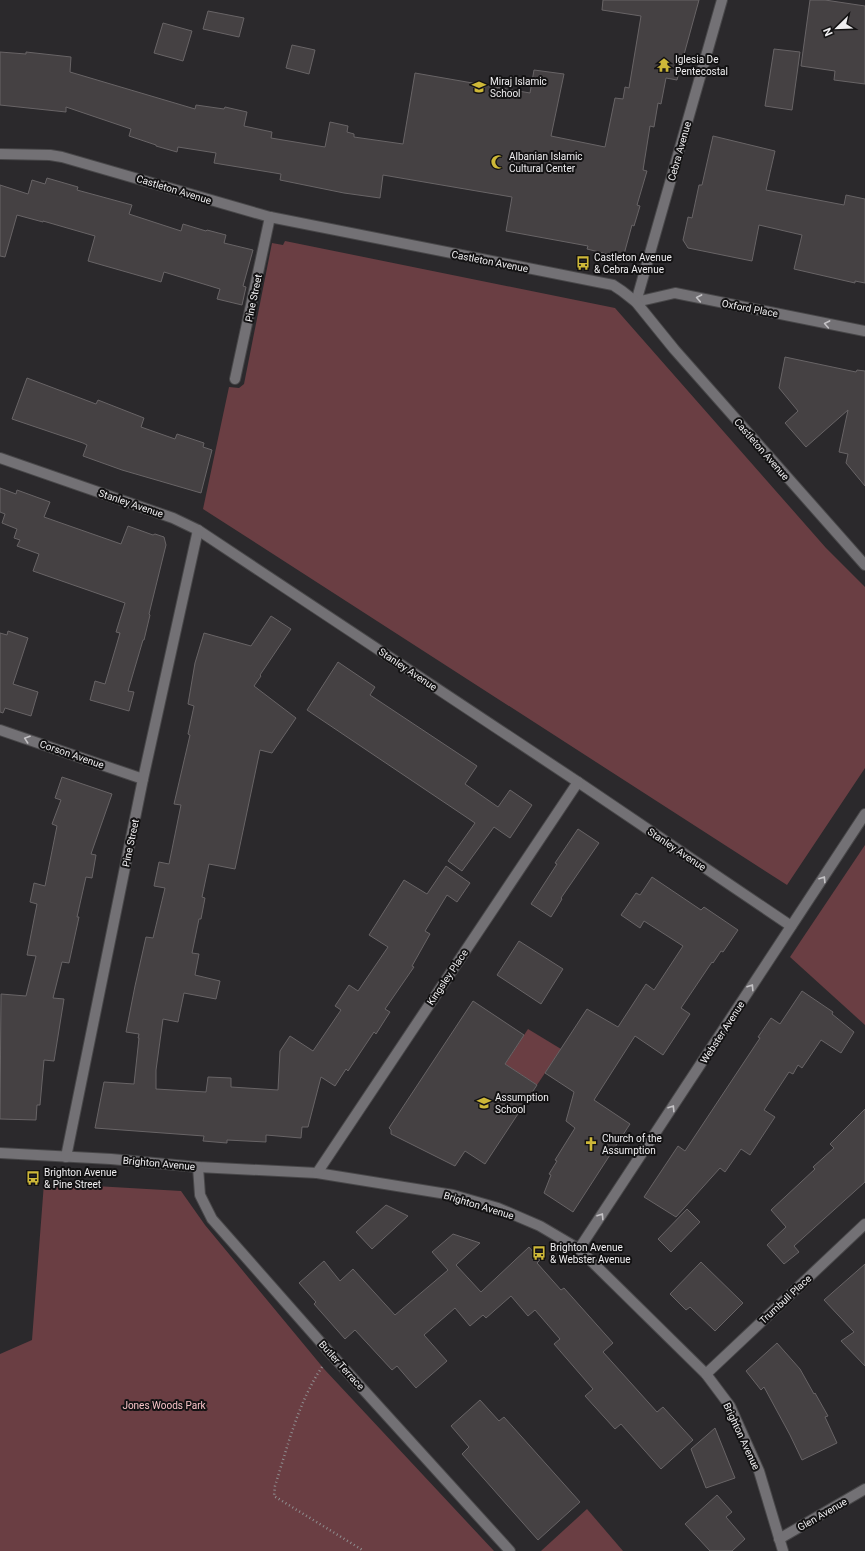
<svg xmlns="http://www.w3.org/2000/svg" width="865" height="1551" viewBox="0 0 865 1551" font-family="Roboto,sans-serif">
<rect width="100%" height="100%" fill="#2b292c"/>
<g fill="#6a3e43">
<polygon points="285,241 615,308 826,548 865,587 865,768 787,885 203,509 229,387 239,388 244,384 272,243 283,245"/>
<polygon points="865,845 865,1025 790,957"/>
<polygon points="528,1029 561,1049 537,1085 505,1064"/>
<polygon points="44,1183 181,1191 205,1225 325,1370 494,1551 0,1551 0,1354 32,1340"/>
<polygon points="587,1509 623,1551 541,1551"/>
</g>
<g fill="#454143" stroke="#686466">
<polygon points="603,0 699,0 677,80 666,78 661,104 658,103 654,127 650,126 643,170 647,171 637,205 640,206 634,226 632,225 623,258 587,249 588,246 506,231 512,197 383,175 380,198 344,193 280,180 281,174 214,163 216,153 178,147 177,152 156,146 156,145 129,136 131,129 66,107 66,112 0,105 0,52 26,54 26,52 71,57 70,72 195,109 196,105 224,109 225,107 247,112 244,126 272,132 271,138 325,147 330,122 348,126 347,132 354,134 354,137 403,144 415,73 530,93 534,70 564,74 551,136 605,147 615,98 623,99 625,87 629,88 641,16 602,10"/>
<polygon points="810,0 825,0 865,6 865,84 834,80 835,71 801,66"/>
<polygon points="208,11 244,18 239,37 203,29"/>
<polygon points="163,23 192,31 183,61 154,53"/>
<polygon points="292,45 315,50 309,74 286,68"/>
<polygon points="774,49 800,52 792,110 765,106"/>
<polygon points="713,136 775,151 766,190 844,205 846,195 865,199 865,283 855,281 855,283 794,269 802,235 759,225 752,261 688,248 683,240 688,217 692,218 699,185 702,185"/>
<polygon points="47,178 78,187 77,190 132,205 129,214 181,231 183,224 206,231 207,230 226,235 224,243 253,250 243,286 246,287 242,305 217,299 220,289 164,272 161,282 158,281 88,261 95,236 43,221 43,222 17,215 5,257 0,256 0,185 28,194 32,180 45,184"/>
<polygon points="785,357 856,372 857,370 865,371 865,486 846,463 848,454 839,452 848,410 806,447 785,423 798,411 779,388"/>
<polygon points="27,378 96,404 98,400 144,418 141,427 175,439 177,434 204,443 203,447 212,450 201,493 122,470 83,456 87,445 83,443 12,419"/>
<polygon points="0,488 16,494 17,490 50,502 44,517 121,544 128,526 153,535 155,534 164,537 166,545 149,614 150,615 144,640 143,640 128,691 134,692 129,711 90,700 95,681 105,684 120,633 116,632 125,603 33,571 39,554 17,546 20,540 14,538 17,529 2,523 5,514 0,512"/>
<polygon points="271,616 291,629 260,675 261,676 254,686 296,718 272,753 260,750 235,869 209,864 202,897 205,898 201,919 199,919 192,953 199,954 195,975 220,981 216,999 184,993 178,1022 163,1019 156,1070 156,1089 206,1092 208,1077 231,1078 231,1087 278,1090 280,1051 290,1036 313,1051 341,1010 335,1006 349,985 358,991 388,947 369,935 404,880 427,894 446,866 470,883 457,902 447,895 425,931 430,934 412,966 414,967 385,1009 390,1012 376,1034 374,1032 348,1071 346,1069 335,1086 321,1077 308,1127 302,1127 301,1138 266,1135 266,1142 227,1140 227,1143 203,1141 204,1136 95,1128 104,1082 134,1084 139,1038 138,1038 139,1034 126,1032 135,986 146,937 153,938 165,888 154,886 159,862 169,864 181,805 174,804 190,735 188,734 194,706 188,704 195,663 204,633 251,646"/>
<polygon points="8,631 28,638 13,684 38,692 31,716 5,708 3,713 0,712 0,633 7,635"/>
<polygon points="338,662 375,687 370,695 477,766 465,784 498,807 510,790 532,805 510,838 494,827 462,871 448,861 475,823 307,710"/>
<polygon points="62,777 112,794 91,854 96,855 92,878 86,877 77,917 79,917 69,963 62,962 53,998 64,999 54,1061 44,1060 40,1105 37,1105 36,1120 0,1119 1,994 26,996 36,956 27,955 37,904 30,902 34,883 45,886 57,826 52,824 61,800 55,798"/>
<polygon points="578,829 599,843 561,898 562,899 551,917 531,904 557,864 555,863"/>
<polygon points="652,877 701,910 704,907 738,930 723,952 721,951 713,963 712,962 681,1008 690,1014 663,1055 635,1036 594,1100 630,1124 573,1212 544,1193 551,1175 549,1174 557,1161 555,1160 575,1128 566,1121 574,1092 545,1073 587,1009 618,1027 646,984 654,990 683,946 644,921 640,928 621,915 636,893 640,895"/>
<polygon points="519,941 563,969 541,1004 497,975"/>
<polygon points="802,991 833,1012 832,1014 854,1032 841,1053 821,1040 802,1068 798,1065 793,1074 789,1072 764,1110 775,1117 750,1155 741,1149 725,1172 720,1168 676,1217 644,1197 678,1146 685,1151 760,1038 758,1037 771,1018 780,1024"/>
<polygon points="473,1001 524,1035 505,1064 537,1085 485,1164 465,1151 455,1166 391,1134 391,1130 389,1128"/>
<polygon points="865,1109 865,1182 794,1246 799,1252 784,1264 767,1245 786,1227 771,1210 815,1169 813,1167 834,1148 830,1144"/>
<polygon points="386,1205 408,1216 372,1249 356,1232"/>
<polygon points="687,1209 700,1222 671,1252 658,1239"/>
<polygon points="453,1234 480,1243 456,1265 481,1292 529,1247 540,1260 537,1263 561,1290 564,1288 613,1343 603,1352 657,1412 663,1407 693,1440 661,1469 621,1424 615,1429 585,1396 593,1389 554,1344 560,1339 535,1310 528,1316 511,1296 486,1318 483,1315 470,1326 455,1308 424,1335 447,1361 416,1388 397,1366 392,1370 355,1330 345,1339 314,1304 316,1302 299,1283 324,1261 340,1281 353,1269 395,1315 448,1270 432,1252"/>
<polygon points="701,1262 743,1303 715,1331 690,1307 686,1310 670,1294"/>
<polygon points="865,1264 865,1366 841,1341 854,1332 824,1300"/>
<polygon points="777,1343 800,1369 814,1394 815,1393 828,1416 825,1417 837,1443 802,1460 790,1435 764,1387 761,1390 746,1371"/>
<polygon points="480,1400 499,1421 504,1417 580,1502 538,1540 462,1454 469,1447 451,1426"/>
<polygon points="715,1428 735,1478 706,1488 691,1449"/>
<polygon points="717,1495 732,1512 726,1517 745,1539 732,1551 710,1551 685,1524"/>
</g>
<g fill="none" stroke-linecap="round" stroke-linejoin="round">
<defs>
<g id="minor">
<polyline points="722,0 636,302 675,293 865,331"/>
<polyline points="235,379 270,217"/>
<polyline points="0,458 173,518 198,530 578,782 791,926"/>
<polyline points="0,730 143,779"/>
<polyline points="0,1153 111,1159 198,1167 317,1173 453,1195 498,1208 540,1226 579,1249 706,1374 730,1406 759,1471 783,1551"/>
<polyline points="66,1157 143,779 198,530"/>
<polyline points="198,1167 200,1195 212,1219 331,1354 510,1551"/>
<polyline points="317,1173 578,782"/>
<polyline points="579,1249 865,814"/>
<polyline points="706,1374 865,1224"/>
<polyline points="779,1539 865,1489"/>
</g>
<polyline id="tertiary" points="0,154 50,155 62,157 270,217 613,285 622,291 636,302 674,349 865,565"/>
</defs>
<use href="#minor" stroke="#484749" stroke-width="12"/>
<use href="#tertiary" stroke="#484749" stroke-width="12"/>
<path stroke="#8f8e90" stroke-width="2.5" stroke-dasharray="1 3" stroke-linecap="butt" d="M322,1367C298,1403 288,1445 275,1486L274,1496L364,1551"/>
<use href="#minor" stroke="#737175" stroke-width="10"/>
<use href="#tertiary" stroke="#737175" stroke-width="10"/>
</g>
<defs><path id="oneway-chevron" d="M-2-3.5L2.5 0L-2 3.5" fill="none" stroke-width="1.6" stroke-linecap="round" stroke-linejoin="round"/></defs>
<g stroke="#c4c2c5">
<use href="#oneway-chevron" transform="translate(699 298) rotate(-169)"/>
<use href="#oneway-chevron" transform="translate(827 324) rotate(-169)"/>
<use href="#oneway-chevron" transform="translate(27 739) rotate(-161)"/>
<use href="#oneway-chevron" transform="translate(823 879) rotate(-57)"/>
<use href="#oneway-chevron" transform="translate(751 987) rotate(-57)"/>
<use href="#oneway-chevron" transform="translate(672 1108) rotate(-57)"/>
<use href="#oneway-chevron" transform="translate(601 1216) rotate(-57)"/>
</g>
<defs>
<symbol id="temple-bare" viewBox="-9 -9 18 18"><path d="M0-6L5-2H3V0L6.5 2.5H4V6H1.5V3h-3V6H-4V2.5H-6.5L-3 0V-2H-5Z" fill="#ceb838" stroke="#131213" stroke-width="2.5" paint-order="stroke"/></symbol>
<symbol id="school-bare" viewBox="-9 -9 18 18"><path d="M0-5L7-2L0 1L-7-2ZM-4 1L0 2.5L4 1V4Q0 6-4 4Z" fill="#ceb838" stroke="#131213" stroke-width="2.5" paint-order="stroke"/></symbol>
<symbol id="mosque-bare" viewBox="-9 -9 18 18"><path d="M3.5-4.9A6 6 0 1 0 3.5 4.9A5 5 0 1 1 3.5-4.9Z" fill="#ceb838" stroke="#131213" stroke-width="2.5" paint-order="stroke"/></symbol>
<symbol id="bus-bare" viewBox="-9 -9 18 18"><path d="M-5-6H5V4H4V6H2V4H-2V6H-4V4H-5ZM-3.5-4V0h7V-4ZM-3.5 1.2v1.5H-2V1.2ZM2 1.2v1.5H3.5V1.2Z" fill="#ceb838" stroke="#131213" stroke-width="2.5" paint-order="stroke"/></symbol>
<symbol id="church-bare" viewBox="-9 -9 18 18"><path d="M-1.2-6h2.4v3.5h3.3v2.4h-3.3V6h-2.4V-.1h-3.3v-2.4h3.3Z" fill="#ceb838" stroke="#131213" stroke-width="2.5" paint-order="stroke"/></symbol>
</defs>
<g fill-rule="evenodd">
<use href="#temple-bare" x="654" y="55" width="20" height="20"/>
<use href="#school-bare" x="469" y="77" width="20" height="20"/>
<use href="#mosque-bare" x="488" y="152" width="20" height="20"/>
<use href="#bus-bare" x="573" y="253" width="20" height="20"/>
<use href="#school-bare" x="474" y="1093" width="20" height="20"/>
<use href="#church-bare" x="581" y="1134" width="20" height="20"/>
<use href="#bus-bare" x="23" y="1168" width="20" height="20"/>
<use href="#bus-bare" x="529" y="1243" width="20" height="20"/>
</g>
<g text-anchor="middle" stroke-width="4" stroke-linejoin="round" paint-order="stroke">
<g font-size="10" fill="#efeef0" stroke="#131213" text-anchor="start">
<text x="675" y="63">Iglesia De<tspan x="675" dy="12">Pentecostal</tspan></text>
<text x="490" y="85">Miraj Islamic<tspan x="490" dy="12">School</tspan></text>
<text x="509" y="160">Albanian Islamic<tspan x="509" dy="12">Cultural Center</tspan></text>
<text x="594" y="261">Castleton Avenue<tspan x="594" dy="12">&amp; Cebra Avenue</tspan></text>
<text x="495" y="1101">Assumption<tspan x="495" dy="12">School</tspan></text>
<text x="602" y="1142">Church of the<tspan x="602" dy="12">Assumption</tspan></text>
<text x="44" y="1176">Brighton Avenue<tspan x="44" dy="12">&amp; Pine Street</tspan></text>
<text x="550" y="1251">Brighton Avenue<tspan x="550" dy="12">&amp; Webster Avenue</tspan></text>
</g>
<g font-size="10" fill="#efeef0" stroke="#131213">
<text transform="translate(679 151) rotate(-74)" y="4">Cebra Avenue</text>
<text transform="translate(174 189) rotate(17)" y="4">Castleton Avenue</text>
<text transform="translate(490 261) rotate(11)" y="4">Castleton Avenue</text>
<text transform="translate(253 298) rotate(-78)" y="4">Pine Street</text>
<text transform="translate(750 308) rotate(11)" y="4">Oxford Place</text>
<text transform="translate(762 449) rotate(49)" y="4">Castleton Avenue</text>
<text transform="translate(131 503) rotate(19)" y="4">Stanley Avenue</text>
<text transform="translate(408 669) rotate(34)" y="4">Stanley Avenue</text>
<text transform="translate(72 754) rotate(19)" y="4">Corson Avenue</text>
<text transform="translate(130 843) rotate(-78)" y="4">Pine Street</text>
<text transform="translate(677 849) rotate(34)" y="4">Stanley Avenue</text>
<text transform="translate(447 977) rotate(-56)" y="4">Kingsley Place</text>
<text transform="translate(722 1032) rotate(-57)" y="4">Webster Avenue</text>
<text transform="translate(159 1163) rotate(5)" y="4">Brighton Avenue</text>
<text transform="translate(479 1205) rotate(17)" y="4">Brighton Avenue</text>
<text transform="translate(785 1299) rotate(-43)" y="4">Trumbull Place</text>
<text transform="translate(342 1365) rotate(48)" y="4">Butler Terrace</text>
<text transform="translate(742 1436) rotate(65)" y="4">Brighton Avenue</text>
<text transform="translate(822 1514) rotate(-30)" y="4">Glen Avenue</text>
</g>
<g font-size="10" fill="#f7c2c6" stroke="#131213">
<text x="164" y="1409">Jones Woods Park</text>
</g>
</g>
<g transform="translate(837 28) rotate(247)" stroke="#131213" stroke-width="3" paint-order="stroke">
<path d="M0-3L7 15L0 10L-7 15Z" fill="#efeef0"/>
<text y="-6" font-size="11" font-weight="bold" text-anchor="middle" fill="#efeef0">N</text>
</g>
</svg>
